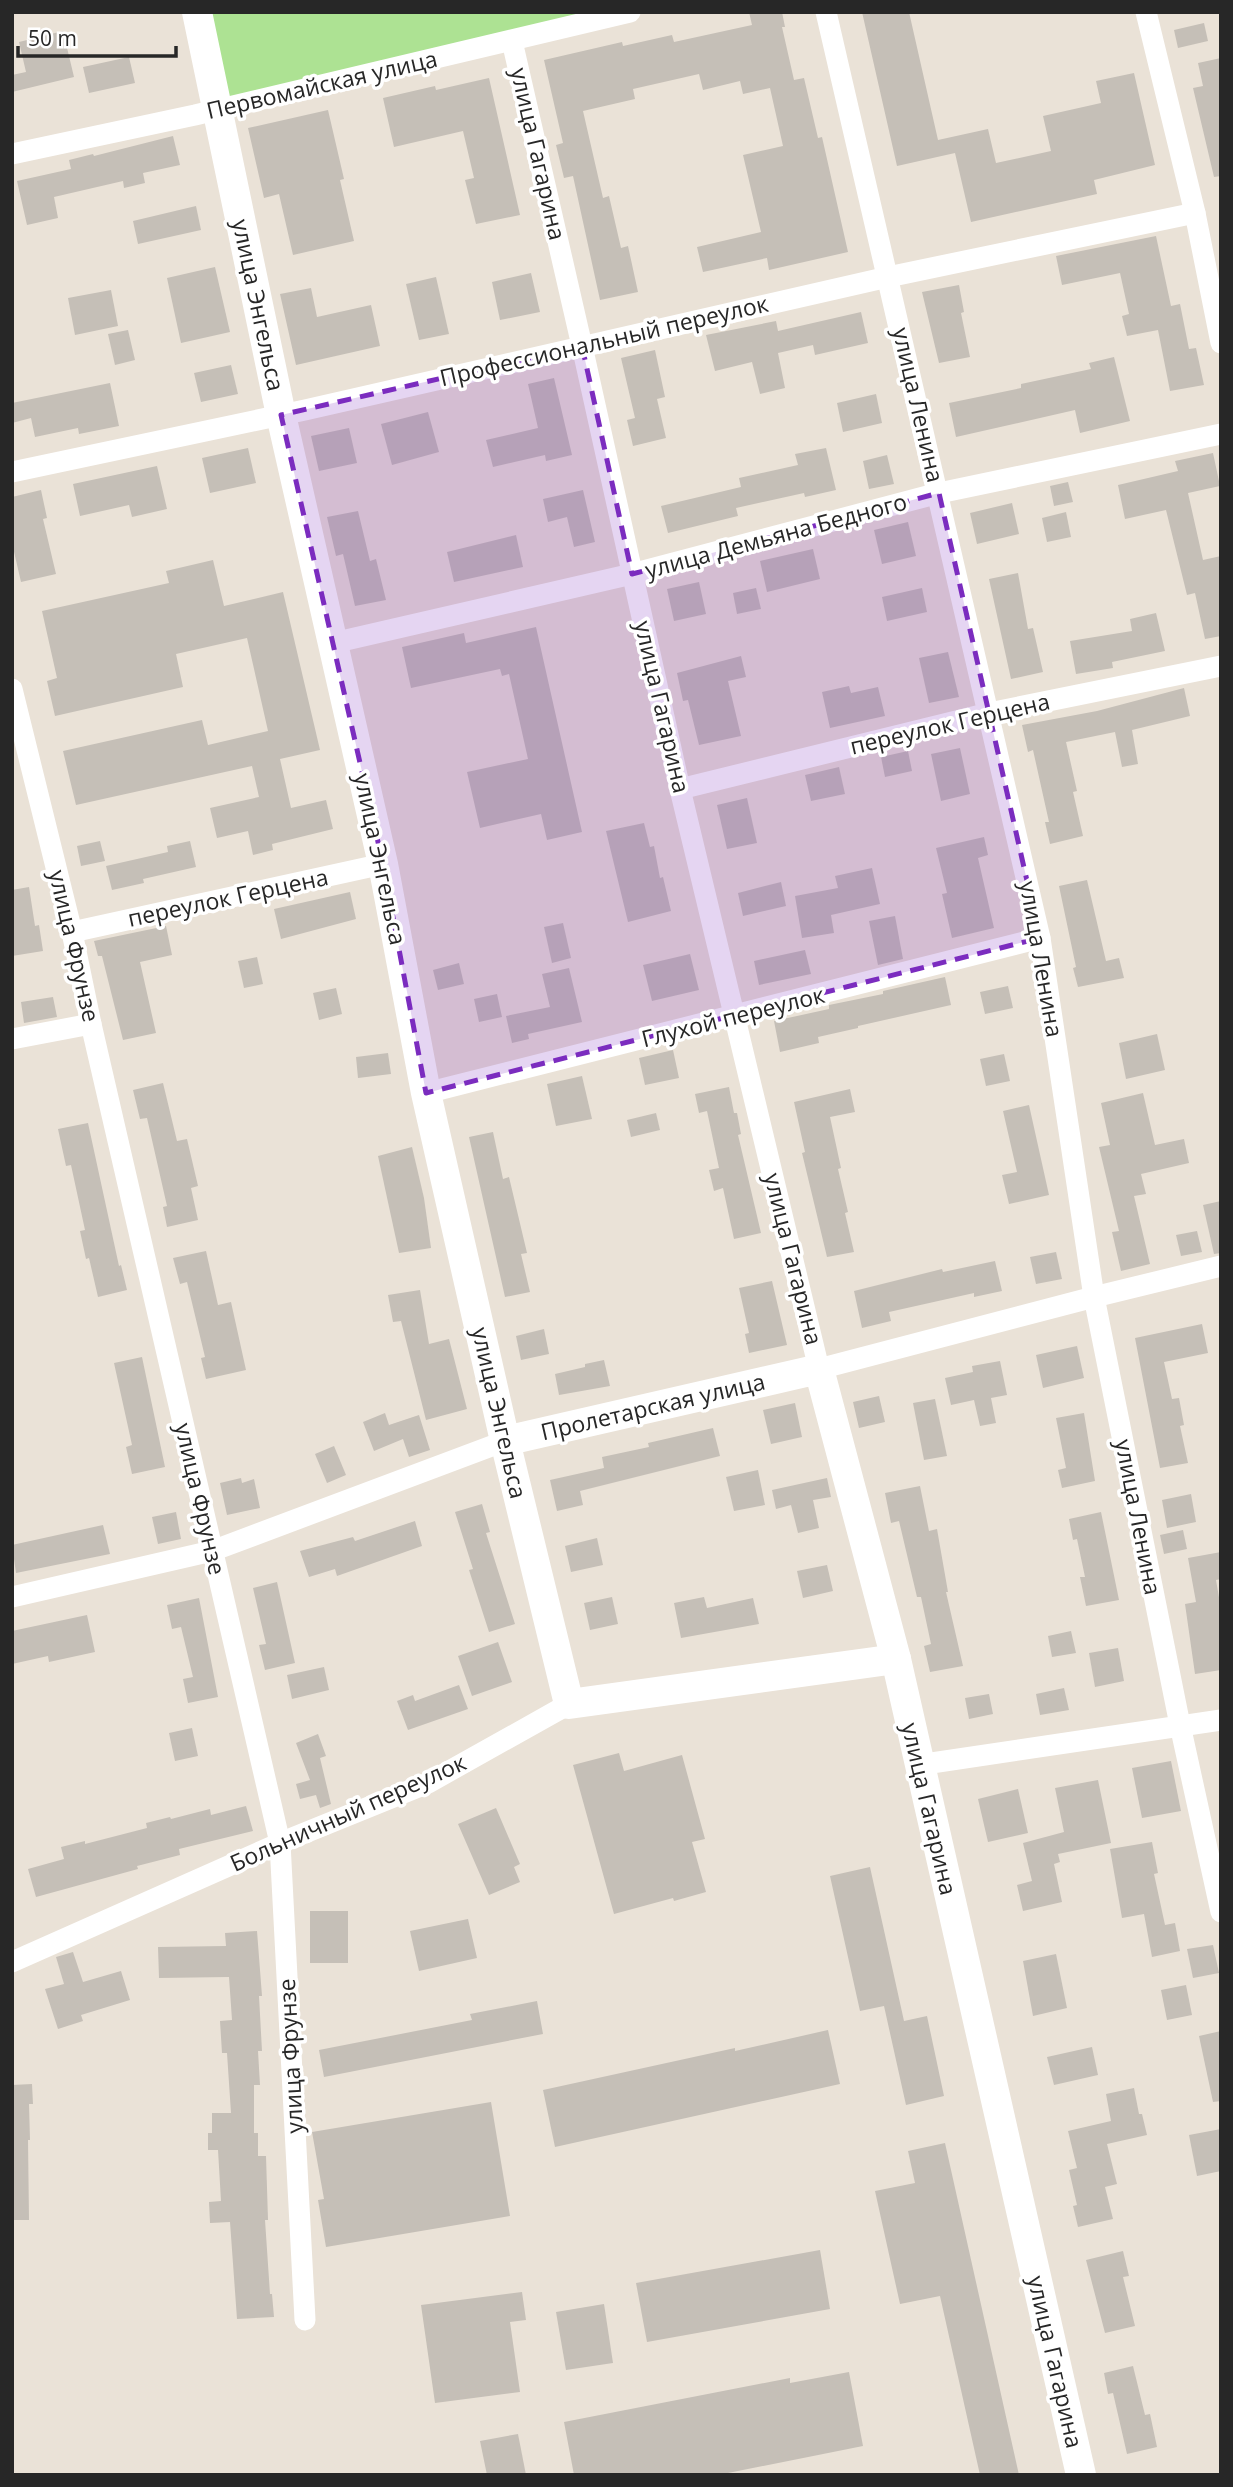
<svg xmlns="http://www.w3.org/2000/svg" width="1233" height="2487" viewBox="0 0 1233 2487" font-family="'Open Sans',sans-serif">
<rect width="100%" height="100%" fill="#eae2d7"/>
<polygon fill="#ade293" points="194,12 626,12 217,109"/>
<g fill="#c5bfb7">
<polygon points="749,12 782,12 785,27 782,27 794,80 804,78 818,138 822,137 848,252 769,270 767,258 703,272 697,247 761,232 743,155 783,146 770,88 743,94 740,81 703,90 699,74 633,89 635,99 583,111 603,198 609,196 621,248 628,246 638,292 600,300 573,176 564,178 556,145 563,143 544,60 622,42 623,46 672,35 674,42 752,25"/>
<polygon points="862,12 909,12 938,140 988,129 996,163 1051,151 1043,116 1101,103 1096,81 1134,73 1155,165 1094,180 1097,194 971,222 955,153 897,166"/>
<polygon points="1204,23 1208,41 1178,48 1174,30"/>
<polygon points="63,31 74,77 12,92 12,75 26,72 19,42"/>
<polygon points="129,57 135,83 89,93 83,67"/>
<polygon points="1221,58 1221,176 1214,177 1193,88 1203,86 1198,63"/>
<polygon points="489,78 520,215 476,224 465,180 474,178 463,131 394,147 383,98 435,86 436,90"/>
<polygon points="328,110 344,179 340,180 354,241 293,255 279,194 264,198 248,128"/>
<polygon points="173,136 180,165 143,173 145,183 124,188 123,181 54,197 58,218 27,225 17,181 71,169 69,160 93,154 94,156"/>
<polygon points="196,206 201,230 138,244 133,221"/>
<polygon points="1156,236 1171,306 1180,304 1189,349 1196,348 1204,385 1170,391 1158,330 1127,336 1122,316 1129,314 1120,273 1062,285 1056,256"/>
<polygon points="215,267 230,332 181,343 167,278"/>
<polygon points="531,273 540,312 500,320 492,282"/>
<polygon points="436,277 449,334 419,340 406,284"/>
<polygon points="959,285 964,312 961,313 970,357 939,363 922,292"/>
<polygon points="311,288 317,317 371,305 380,346 296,365 280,294"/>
<polygon points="111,290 118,326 75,335 68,298"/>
<polygon points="861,312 868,343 815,355 813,345 778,353 785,388 760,394 752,362 715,371 706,335 776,321 778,331"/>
<polygon points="128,330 135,360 115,365 108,334"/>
<polygon points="655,350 665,397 657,399 666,438 633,446 627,420 635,418 621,358"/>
<polygon points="1114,357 1130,421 1080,433 1075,410 956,437 949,403 1021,388 1021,384 1091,369 1089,363"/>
<polygon points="231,365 238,394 201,402 194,373"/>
<polygon points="554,378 572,455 546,461 545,455 493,467 486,440 538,428 528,384"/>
<polygon points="110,383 119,426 79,434 78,428 35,437 31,418 12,423 12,403"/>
<polygon points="876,394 882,423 843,432 837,403"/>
<polygon points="428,412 439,452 392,465 381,424"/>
<polygon points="349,428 357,463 319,471 311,436"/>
<polygon points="248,448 256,483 210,493 202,458"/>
<polygon points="826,448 836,490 805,497 804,493 736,508 738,516 668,533 661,506 741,487 739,478 798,465 795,454"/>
<polygon points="1213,453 1220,486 1188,493 1203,560 1221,556 1221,636 1205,639 1195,593 1187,595 1166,510 1125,519 1118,485 1178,471 1175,461"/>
<polygon points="887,455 894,484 869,489 863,461"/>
<polygon points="157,466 167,509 132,517 129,505 80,516 73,484"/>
<polygon points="1068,482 1073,502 1054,506 1050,486"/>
<polygon points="41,490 47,518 43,519 56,574 21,582 12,543 12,497"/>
<polygon points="583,490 595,542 574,547 567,517 548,522 543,499"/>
<polygon points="1012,503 1019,534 977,544 970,513"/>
<polygon points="358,511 370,561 376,559 386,600 355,606 343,554 336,556 327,517"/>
<polygon points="1066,512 1071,537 1047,542 1042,518"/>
<polygon points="908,522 916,556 882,564 874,530"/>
<polygon points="516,535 523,567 454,582 447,552"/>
<polygon points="813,549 820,579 767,592 760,561"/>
<polygon points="213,560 224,606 283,592 320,750 280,759 291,808 326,800 333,829 272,844 273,850 253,855 248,831 217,838 210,808 259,797 252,766 76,805 63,751 202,720 208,745 268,731 247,638 176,654 183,687 55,716 47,681 57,678 42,611 169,583 166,571"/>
<polygon points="1018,573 1028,629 1033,628 1043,672 1011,679 989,579"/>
<polygon points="699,582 706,614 674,621 667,589"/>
<polygon points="756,588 761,609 737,614 733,593"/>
<polygon points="922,588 927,612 887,621 882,597"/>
<polygon points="1156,613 1165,651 1112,662 1113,668 1076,674 1070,641 1132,631 1130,619"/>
<polygon points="536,627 582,832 547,840 541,814 480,828 467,772 528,759 509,674 502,676 500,669 411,688 402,647 464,633 466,643"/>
<polygon points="948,652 959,697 929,703 919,658"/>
<polygon points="741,656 746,677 728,681 741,736 699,745 688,700 683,701 677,673"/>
<polygon points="849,686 851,693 878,687 885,716 830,728 822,692"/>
<polygon points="1184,688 1190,716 1132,730 1138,764 1122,767 1115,732 1066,742 1077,791 1073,792 1083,836 1050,844 1045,822 1049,822 1033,750 1028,752 1022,725 1097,711"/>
<polygon points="960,748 970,794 941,801 931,754"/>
<polygon points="908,751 912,771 885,777 881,757"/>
<polygon points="839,767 845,794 811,801 805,775"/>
<polygon points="747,798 757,843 727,849 717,805"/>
<polygon points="644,823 650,847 654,846 660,878 663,877 671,911 628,922 606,831"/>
<polygon points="984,837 988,855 978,858 994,928 952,938 942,894 947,893 936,848"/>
<polygon points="100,841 105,861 81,866 77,846"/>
<polygon points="190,841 196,867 143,879 144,883 112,890 106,866 168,852 167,846"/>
<polygon points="872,868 880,904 831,915 834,933 802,938 795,896 838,888 835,876"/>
<polygon points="1087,880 1106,961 1119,958 1124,978 1078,987 1073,968 1076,967 1059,886"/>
<polygon points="781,882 786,906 743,916 738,893"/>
<polygon points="29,887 35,926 39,925 43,951 12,956 12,890"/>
<polygon points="350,892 356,919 281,939 274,909"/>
<polygon points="895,916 903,959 878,965 869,921"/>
<polygon points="563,923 571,958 552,963 544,927"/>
<polygon points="166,926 172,955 140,962 156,1033 123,1040 102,956 98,956 94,941"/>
<polygon points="805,950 811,974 759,985 754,961"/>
<polygon points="690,954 699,990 652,1001 643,965"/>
<polygon points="257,957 263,984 244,988 238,961"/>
<polygon points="459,963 464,984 438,990 433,970"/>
<polygon points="569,968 582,1022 528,1034 529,1039 512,1043 506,1016 550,1007 542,974"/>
<polygon points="945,977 951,1005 858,1026 858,1028 818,1037 819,1043 780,1052 774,1021 829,1009 829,1005 883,994 883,991"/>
<polygon points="1008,986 1013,1008 985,1014 980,992"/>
<polygon points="336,988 342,1014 319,1020 313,993"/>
<polygon points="497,994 502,1017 479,1022 474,999"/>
<polygon points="53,997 57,1017 24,1023 21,1002"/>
<polygon points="1157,1034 1165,1070 1126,1079 1119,1043"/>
<polygon points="673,1050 679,1078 645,1085 639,1058"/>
<polygon points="388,1053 391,1074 358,1078 356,1057"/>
<polygon points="1004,1054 1010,1081 986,1086 980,1059"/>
<polygon points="582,1076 592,1119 556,1126 547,1084"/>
<polygon points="163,1083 177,1141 187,1139 198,1186 191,1188 198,1220 167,1227 163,1207 167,1206 147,1118 140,1119 133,1090"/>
<polygon points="729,1087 734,1113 737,1113 741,1134 738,1135 761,1233 734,1239 723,1188 714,1191 709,1170 719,1168 707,1111 699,1113 695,1094"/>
<polygon points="850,1089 855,1112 830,1117 841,1168 838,1169 848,1212 845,1213 854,1252 827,1257 802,1153 805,1152 794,1102"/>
<polygon points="1143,1093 1155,1145 1184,1139 1189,1163 1141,1174 1146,1194 1134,1196 1150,1264 1121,1271 1112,1232 1119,1231 1099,1147 1110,1145 1101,1103"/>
<polygon points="1029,1105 1049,1195 1009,1204 1002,1175 1017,1172 1003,1111"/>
<polygon points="656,1113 660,1130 631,1137 627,1120"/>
<polygon points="88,1123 119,1266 121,1265 127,1290 98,1297 89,1258 86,1259 80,1231 85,1230 71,1165 66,1166 58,1129"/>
<polygon points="493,1132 503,1179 509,1177 527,1253 521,1254 530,1292 505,1297 469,1137"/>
<polygon points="412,1147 424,1198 431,1248 399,1253 378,1156"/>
<polygon points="1221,1201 1221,1253 1214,1254 1203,1205"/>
<polygon points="1197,1231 1202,1252 1181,1256 1176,1235"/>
<polygon points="206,1251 218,1305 231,1302 246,1370 206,1379 201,1358 205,1357 187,1282 180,1284 173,1258"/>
<polygon points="1056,1252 1062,1279 1036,1284 1030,1257"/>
<polygon points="995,1261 1002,1291 974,1297 974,1293 889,1312 891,1321 862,1328 854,1291 942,1269 943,1272"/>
<polygon points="772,1281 787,1345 749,1353 745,1334 749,1333 739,1288"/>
<polygon points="420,1290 429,1344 449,1339 467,1409 426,1420 401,1321 393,1322 388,1295"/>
<polygon points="1202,1324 1208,1353 1164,1362 1172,1399 1179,1398 1184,1425 1180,1426 1188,1463 1160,1468 1135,1338"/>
<polygon points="544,1329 549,1354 521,1360 516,1336"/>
<polygon points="1077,1346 1084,1378 1043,1388 1036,1355"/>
<polygon points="142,1357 165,1467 132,1474 126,1447 132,1445 114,1363"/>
<polygon points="604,1360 610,1386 559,1395 555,1374 585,1367 585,1364"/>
<polygon points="1000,1361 1007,1395 991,1398 996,1423 980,1426 974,1400 951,1405 945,1378 973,1372 972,1366"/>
<polygon points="879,1396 885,1422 859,1428 853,1402"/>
<polygon points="935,1399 947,1456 924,1460 913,1403"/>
<polygon points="795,1403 802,1437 771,1444 763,1410"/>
<polygon points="385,1413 389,1425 419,1415 430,1450 409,1457 403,1439 374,1451 363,1422"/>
<polygon points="1084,1413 1095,1481 1062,1488 1058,1470 1066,1468 1056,1418"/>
<polygon points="713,1428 720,1456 580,1491 583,1505 557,1511 550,1480 604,1468 602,1457 649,1447 648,1443"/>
<polygon points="334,1446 346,1475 327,1483 315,1454"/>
<polygon points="758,1470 765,1505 734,1511 726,1477"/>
<polygon points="241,1478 242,1483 254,1479 260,1508 227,1515 220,1483"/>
<polygon points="827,1478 831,1497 813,1500 819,1528 798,1533 791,1505 776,1509 772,1490"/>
<polygon points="920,1486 929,1531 937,1529 948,1592 946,1592 963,1666 930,1672 924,1646 931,1644 921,1597 917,1597 899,1521 891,1523 885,1493"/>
<polygon points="1191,1494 1196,1522 1167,1528 1162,1500"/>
<polygon points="482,1504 490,1532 486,1533 515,1624 489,1632 469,1570 473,1569 455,1512"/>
<polygon points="176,1512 181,1539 158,1544 152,1517"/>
<polygon points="1101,1512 1119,1600 1086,1606 1080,1577 1085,1577 1077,1539 1073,1540 1069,1519"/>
<polygon points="415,1521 422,1546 337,1576 335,1569 309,1577 300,1551 353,1537 355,1541"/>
<polygon points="103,1525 110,1554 16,1573 12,1545"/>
<polygon points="1183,1530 1187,1549 1164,1554 1160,1535"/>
<polygon points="597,1538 603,1565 571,1572 565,1546"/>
<polygon points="1221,1552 1221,1579 1216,1580 1221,1609 1221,1670 1195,1674 1185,1604 1196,1602 1188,1558"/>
<polygon points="827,1565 833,1591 803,1598 797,1571"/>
<polygon points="277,1582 295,1663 265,1670 259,1645 266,1644 253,1588"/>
<polygon points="612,1597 618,1624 590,1630 584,1603"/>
<polygon points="704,1597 707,1608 753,1598 759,1624 681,1638 674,1603"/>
<polygon points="199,1598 218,1697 188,1703 183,1679 193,1677 181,1627 172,1629 167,1605"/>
<polygon points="87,1615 95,1652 49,1662 48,1656 12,1664 12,1631"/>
<polygon points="1071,1631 1076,1653 1052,1657 1048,1636"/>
<polygon points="498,1642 512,1682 472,1696 458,1656"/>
<polygon points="1118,1648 1124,1681 1095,1687 1089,1653"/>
<polygon points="324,1667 329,1690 292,1699 287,1675"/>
<polygon points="459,1685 468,1709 408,1730 397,1701 413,1695 415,1701"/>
<polygon points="1064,1688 1069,1710 1040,1715 1036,1694"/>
<polygon points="989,1694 993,1714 969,1719 965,1698"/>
<polygon points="192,1728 198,1756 175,1761 169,1733"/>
<polygon points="318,1734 326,1756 320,1758 331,1804 320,1808 316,1795 300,1799 296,1784 310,1780 296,1743"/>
<polygon points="619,1753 624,1771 682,1755 705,1839 692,1842 706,1892 674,1901 673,1898 614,1914 573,1765"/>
<polygon points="1171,1761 1181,1811 1142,1818 1132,1768"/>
<polygon points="1098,1780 1111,1843 1058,1854 1060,1862 1054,1864 1062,1902 1023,1911 1017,1885 1032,1881 1023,1843 1064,1832 1055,1788"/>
<polygon points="1018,1789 1028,1833 988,1842 978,1799"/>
<polygon points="246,1806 253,1831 179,1849 180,1855 137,1866 138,1869 36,1897 28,1869 64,1859 61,1847 85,1841 85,1844 147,1828 146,1823 170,1817 171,1819 210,1809 211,1815"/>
<polygon points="496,1808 520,1864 514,1867 520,1882 489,1895 458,1824"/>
<polygon points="1152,1842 1158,1873 1154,1874 1165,1925 1175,1923 1180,1951 1152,1957 1144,1914 1122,1918 1110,1849"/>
<polygon points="870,1867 904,2021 927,2016 944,2096 906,2105 884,2006 860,2011 830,1876"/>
<rect x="310" y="1911" width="38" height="52"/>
<polygon points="468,1919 477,1958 419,1971 410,1931"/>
<polygon points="257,1931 262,1996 259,1996 262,2051 258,2051 260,2085 254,2085 254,2133 258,2133 258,2156 266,2156 268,2220 265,2220 270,2294 272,2294 274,2317 237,2319 230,2222 210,2223 209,2202 221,2201 218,2150 208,2150 208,2133 212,2133 212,2113 231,2113 227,2053 222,2053 220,2021 232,2020 229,1977 159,1978 158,1947 226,1946 225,1933"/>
<polygon points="1213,1945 1219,1973 1193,1978 1187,1949"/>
<polygon points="73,1952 83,1982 121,1971 130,2000 81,2015 83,2021 58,2029 45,1989 64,1984 56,1957"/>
<polygon points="1056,1954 1067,2008 1033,2016 1023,1961"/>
<polygon points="1186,1985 1192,2015 1167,2020 1161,1990"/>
<polygon points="537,2001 543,2034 324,2077 319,2050 472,2020 470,2014"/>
<polygon points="828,2030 840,2084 555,2147 543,2090 735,2048 735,2051"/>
<polygon points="1221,2031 1221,2101 1213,2102 1199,2036"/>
<polygon points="1092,2047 1098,2075 1054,2085 1047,2057"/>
<polygon points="32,2084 33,2104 29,2104 30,2140 28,2140 29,2220 12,2220 12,2085"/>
<polygon points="1134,2088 1139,2114 1142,2114 1147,2135 1107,2144 1117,2184 1105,2187 1113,2219 1078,2227 1073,2206 1077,2205 1069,2170 1077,2168 1068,2131 1111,2121 1106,2094"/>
<polygon points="491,2102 510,2216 326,2247 318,2200 324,2199 312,2132"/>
<polygon points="1221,2129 1221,2171 1197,2176 1189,2135"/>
<polygon points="945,2143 1019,2475 980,2475 940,2296 900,2304 875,2191 915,2183 908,2151"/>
<polygon points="820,2250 830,2309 647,2342 636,2283"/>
<polygon points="1123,2251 1129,2276 1123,2277 1135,2326 1105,2333 1086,2260"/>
<polygon points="522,2292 526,2320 510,2322 520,2392 435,2403 421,2305"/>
<polygon points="604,2304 613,2363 566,2370 556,2312"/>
<polygon points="1133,2366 1145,2415 1150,2414 1157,2447 1127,2454 1113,2393 1108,2394 1104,2373"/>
<polygon points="849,2372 863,2446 718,2475 574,2475 564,2422 790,2378 790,2383"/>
<polygon points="518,2434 526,2475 487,2475 480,2441"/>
</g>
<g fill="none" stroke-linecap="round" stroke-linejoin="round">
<g stroke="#fff" stroke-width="21">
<polyline points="826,12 1040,938 1094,1297 1180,1725 1221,1912"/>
<polyline points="1146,12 1195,213 1221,343"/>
<polyline points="512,41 582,346 680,789 819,1369 1094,1297 1221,1266"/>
<polyline points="12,154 195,115 630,12"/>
<polyline points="12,472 305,410 888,277 1195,213"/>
<polyline points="333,643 632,574 939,493 1221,434"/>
<polyline points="12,689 72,932 91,1024 280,1843 305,2320"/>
<polyline points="680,789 989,713 1221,666"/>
<polyline points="72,932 383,864"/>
<polyline points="12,1039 91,1024"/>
<polyline points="426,1093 1040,938"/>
<polyline points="12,1597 212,1551 505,1441"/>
<polyline points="918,1765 1221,1720"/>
<polyline points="12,1962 280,1843 428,1783 569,1704"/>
</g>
<g stroke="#fff" stroke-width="30">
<polyline points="197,12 281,415 383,864 426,1093 505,1441 569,1704 896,1659"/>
<polyline points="505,1441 819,1369 896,1659 1081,2475"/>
</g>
</g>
<path fill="#7b2cbf" fill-opacity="0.2" stroke="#7b2cbf" stroke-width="5" stroke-dasharray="14 9" stroke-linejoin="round" d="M582,346L632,574L939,493L1040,938L426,1093L383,864L281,415Z"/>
<g text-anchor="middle" stroke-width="7" stroke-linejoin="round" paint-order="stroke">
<g font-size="23" fill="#272727" stroke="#fff">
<text transform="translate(322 85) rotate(-13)" y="8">Первомайская улица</text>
<text transform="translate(538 154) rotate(77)" y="8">улица Гагарина</text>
<text transform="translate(258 305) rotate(78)" y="8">улица Энгельса</text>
<text transform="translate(604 341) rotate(-13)" y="8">Профессиональный переулок</text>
<text transform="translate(918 405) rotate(77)" y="8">улица Ленина</text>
<text transform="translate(776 536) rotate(-15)" y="8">улица Демьяна Бедного</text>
<text transform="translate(662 707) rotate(77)" y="8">улица Гагарина</text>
<text transform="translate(950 724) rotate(-13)" y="8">переулок Герцена</text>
<text transform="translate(380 859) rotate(78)" y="8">улица Энгельса</text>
<text transform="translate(228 898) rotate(-12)" y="8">переулок Герцена</text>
<text transform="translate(74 946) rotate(77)" y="8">улица Фрунзе</text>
<text transform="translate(1041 959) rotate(80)" y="8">улица Ленина</text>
<text transform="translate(733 1017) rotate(-14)" y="8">Глухой переулок</text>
<text transform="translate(793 1259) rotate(76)" y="8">улица Гагарина</text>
<text transform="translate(653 1407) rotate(-13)" y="8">Пролетарская улица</text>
<text transform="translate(499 1413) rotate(77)" y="8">улица Энгельса</text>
<text transform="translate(200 1499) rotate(77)" y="8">улица Фрунзе</text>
<text transform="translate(1138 1517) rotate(79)" y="8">улица Ленина</text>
<text transform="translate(929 1809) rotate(77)" y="8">улица Гагарина</text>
<text transform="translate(348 1813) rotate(-24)" y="8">Больничный переулок</text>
<text transform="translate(291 2056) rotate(-93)" y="8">улица Фрунзе</text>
<text transform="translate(1055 2362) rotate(77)" y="8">улица Гагарина</text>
</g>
</g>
<rect width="1233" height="2487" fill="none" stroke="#272727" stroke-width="28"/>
<path d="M18 46v10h158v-10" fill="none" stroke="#272727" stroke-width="3.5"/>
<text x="28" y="46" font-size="21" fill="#272727" stroke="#ffffff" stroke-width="5" paint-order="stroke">50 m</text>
</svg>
